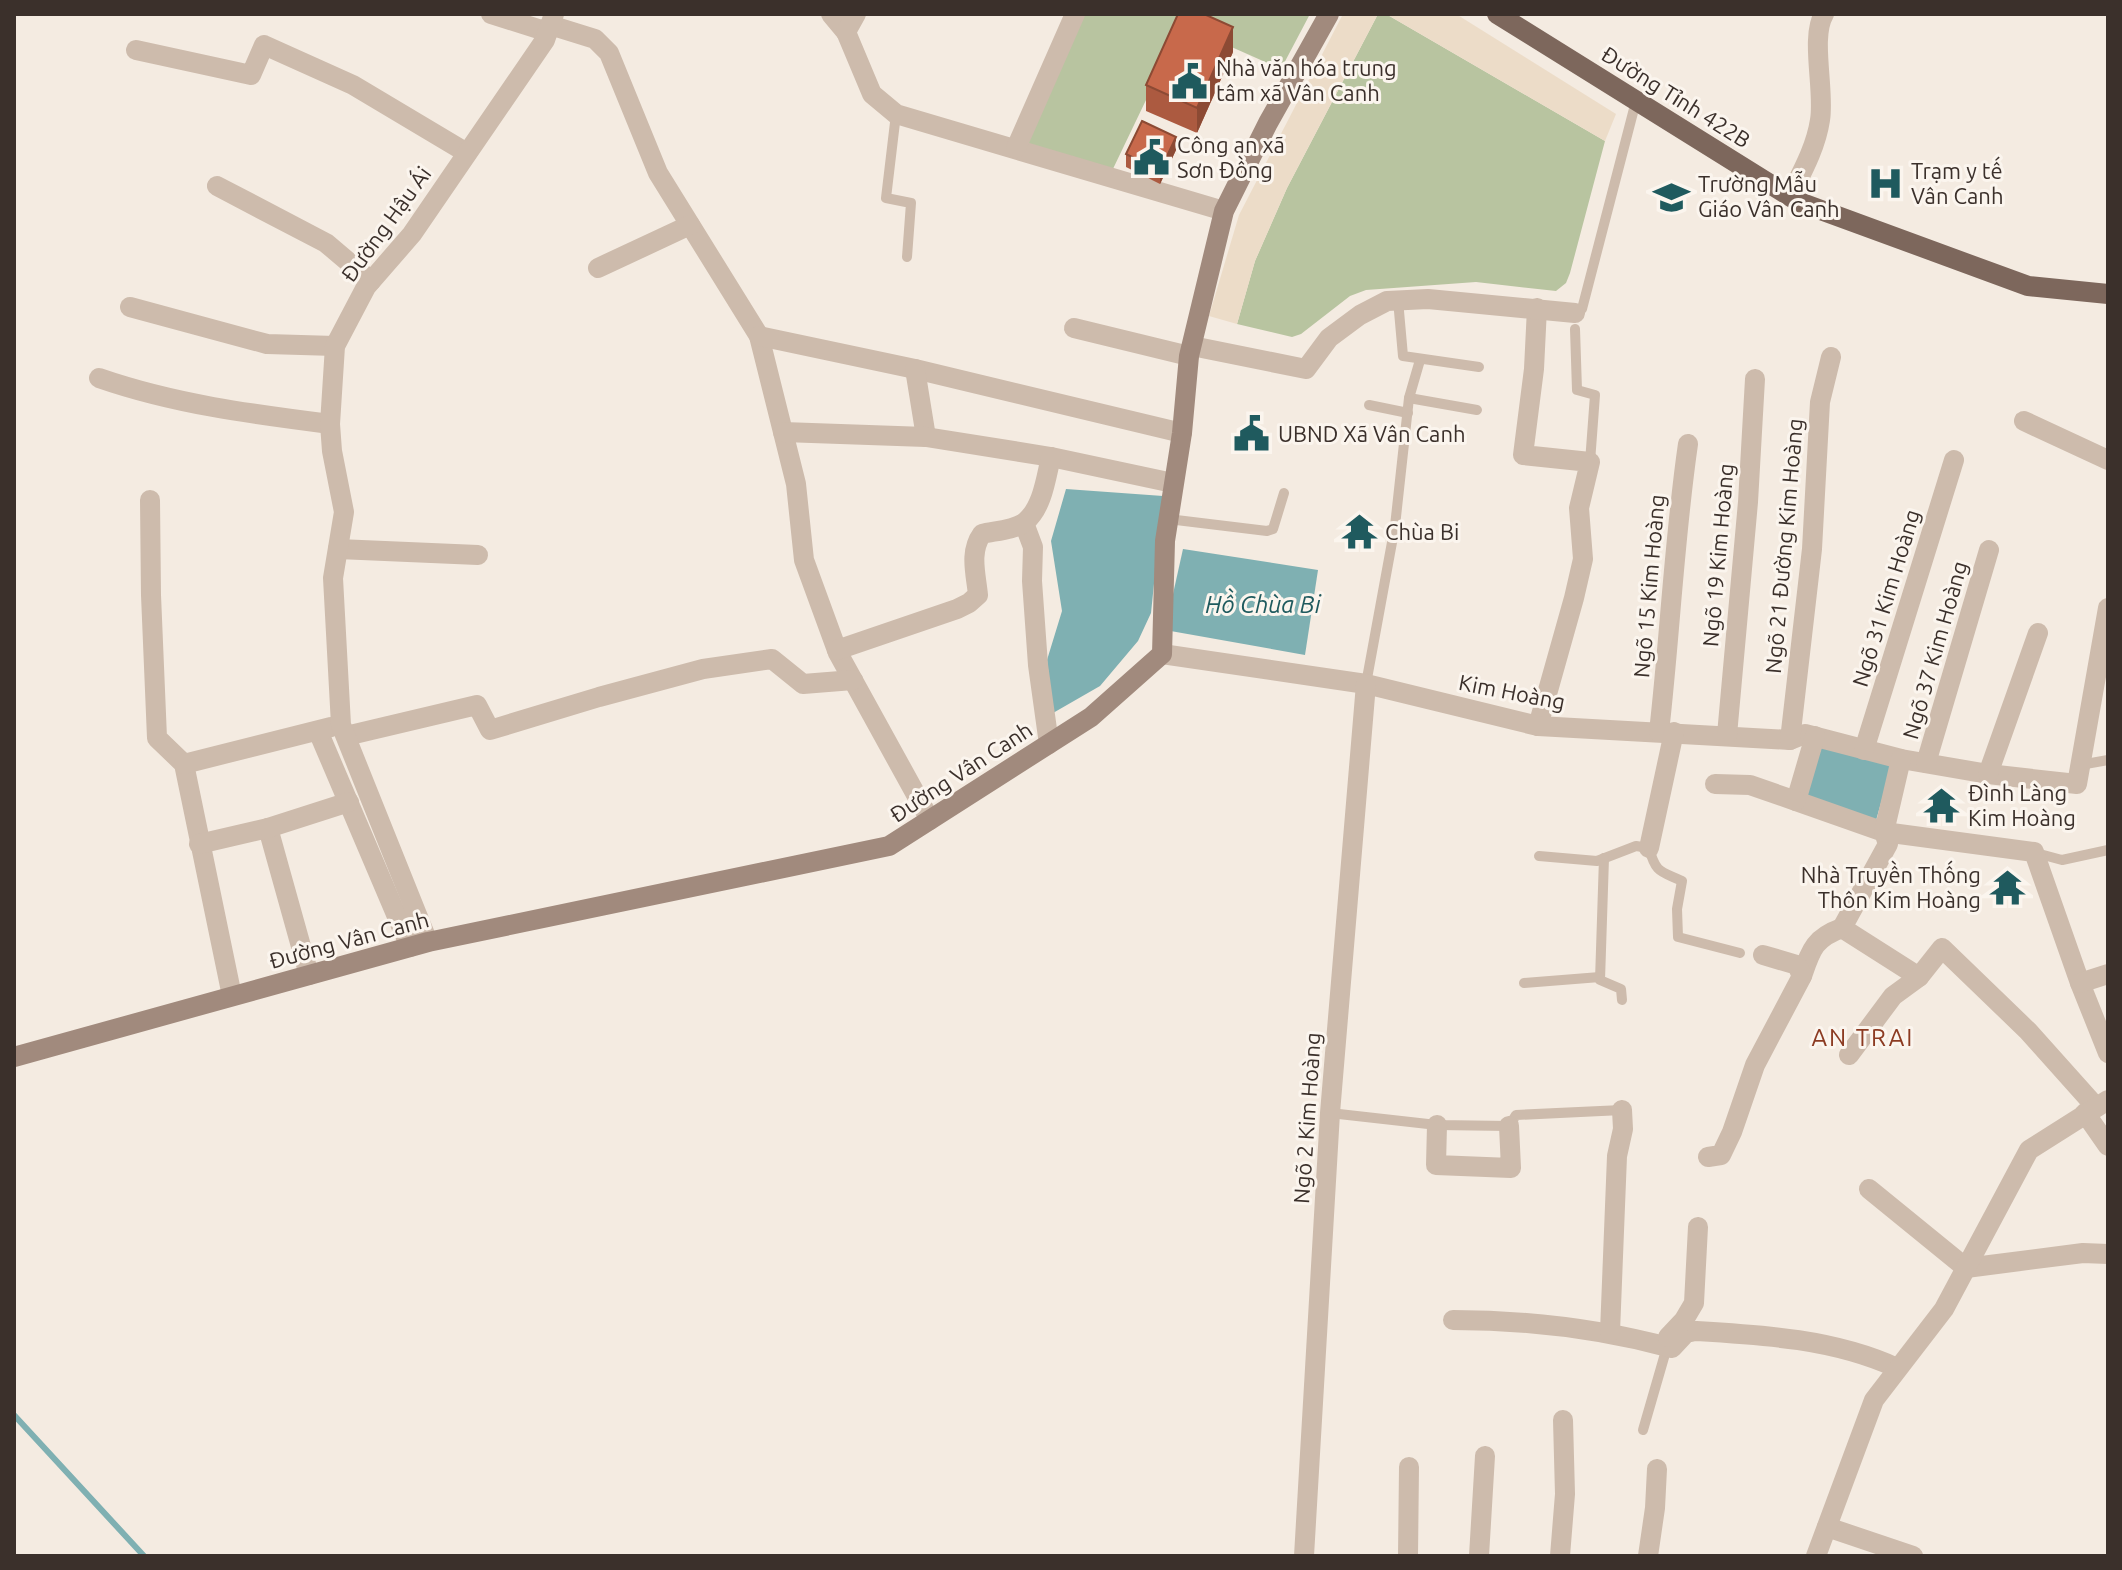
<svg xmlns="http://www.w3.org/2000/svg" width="2122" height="1570" viewBox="0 0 2122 1570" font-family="Ubuntu,sans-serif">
<rect width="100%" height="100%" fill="#f4ebe1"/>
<g fill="#b8c4a0">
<polygon points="1083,14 1310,14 1281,69 1182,25 1111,173 1025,145"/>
<polygon points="1378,14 1386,14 1605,141 1570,273 1566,283 1556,291 1476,282 1366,290 1350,296 1301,334 1292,337 1237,324 1255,261 1287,188"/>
</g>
<g fill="#ecdcc8">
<polygon points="1343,14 1378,14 1287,188 1255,261 1237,324 1209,316 1239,215"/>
<polygon points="1386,14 1456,14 1616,114 1605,141"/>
</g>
<g fill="#7fb0b2">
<polygon points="1066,489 1163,496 1151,613 1138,641 1100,686 1053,713 1047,660 1062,611 1051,541"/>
<polygon points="1183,549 1318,570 1305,655 1165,630"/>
<polygon points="1822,746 1892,764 1875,824 1804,801"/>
</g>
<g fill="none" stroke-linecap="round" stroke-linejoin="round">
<polyline stroke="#7fb0b2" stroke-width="6" points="14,1415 144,1556"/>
<g stroke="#cdbbac" stroke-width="10">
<polyline points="896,114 886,198 911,203 907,257"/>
<polyline points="1398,300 1403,356 1479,367"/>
<polyline points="1575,313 1582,309 1636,101"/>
<polyline points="1575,329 1577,390 1595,395 1590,462"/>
<polyline points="1409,398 1477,410"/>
<polyline points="1369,405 1408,413"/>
<polyline points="1168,519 1267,531 1273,529 1284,493"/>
<polyline points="1366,684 1395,526 1409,398 1420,360"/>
<polyline points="2080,765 2108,760"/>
<polyline points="2036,853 2062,860 2108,850"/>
<path d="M1539,856L1597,861L1636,846L1649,848C1656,874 1661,871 1682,881L1677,909L1678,937L1740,953"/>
<polyline points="1604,858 1600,980 1621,989 1622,1000"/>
<polyline points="1524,983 1600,977"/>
<polyline points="1330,1113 1437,1125 1509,1126 1516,1115 1622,1110"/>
<polyline points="1643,1430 1667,1347"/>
</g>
<g stroke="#cdbbac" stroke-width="20">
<polyline points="491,14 548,32"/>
<polyline points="831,14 846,32"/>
<polyline points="856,14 846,32 872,94 896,114 1224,211"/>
<polyline points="550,25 595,39 609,53 658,173 759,336 796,484 804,560 838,653 930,820"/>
<polyline points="136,50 251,75 264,45 353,85 467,153"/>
<polyline points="1016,148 1075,14"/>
<polyline points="217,186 326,243 371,281"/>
<path d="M1790,196C1802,172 1816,147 1820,120C1825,91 1810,37 1824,14"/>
<polyline points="598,268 690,225"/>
<polyline points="130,307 267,344 335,346"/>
<polyline points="1537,308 1534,369 1523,455 1590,462 1579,508 1583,559 1574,598 1538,726"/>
<polyline points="1074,328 1189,356"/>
<polyline points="759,336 915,369 1182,433"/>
<polyline points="1192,346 1306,369 1329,338 1360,315 1387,301 1428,299 1575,313"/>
<polyline points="915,369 926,437"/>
<path d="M99,378C174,404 251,414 330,424"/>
<polyline points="2024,421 2108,460"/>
<polyline points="783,432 926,437 1051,457 1173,483"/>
<polyline points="150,500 151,595 157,738 184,764 232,996"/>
<polyline points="1024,523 1033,547 1032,581 1038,665 1049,744"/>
<polyline points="338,549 478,555"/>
<path d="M837,650L957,609L969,603L978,595C976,574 969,552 982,534C994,531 1015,530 1025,522C1043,507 1046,477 1051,457"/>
<polyline points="1162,654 1366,684 1538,726 1790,740 1805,734 1901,759 1988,774 2077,784 2108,608"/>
<polyline points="318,731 410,947"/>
<path d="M1659,732C1670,636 1674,540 1688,444"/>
<polyline points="1727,735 1748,502 1755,379"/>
<polyline points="346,736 477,705 490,730 599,697 703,669 772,659 803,684 853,680"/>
<polyline points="1815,736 1796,801 1884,832 1888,844 1842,928 1919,977"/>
<polyline points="1790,740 1812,549 1820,402 1831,357"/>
<polyline points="1864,750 1954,460"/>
<polyline points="1901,759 1884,832 2034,852 2080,983 2108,1053"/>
<polyline points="1926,763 1989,550"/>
<polyline points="184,764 331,727"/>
<polyline points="1988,774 2038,633"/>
<polyline points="1715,784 1750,785 1796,801"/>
<polyline points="268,828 309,975"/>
<polyline points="199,844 268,828 349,802"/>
<polyline points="1649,848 1674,732"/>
<polyline points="428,942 341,725 333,578 344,512 332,451 330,424 335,346 366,287 412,234 545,40 554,14"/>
<path d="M1802,976C1811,950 1814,938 1842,928"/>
<polyline points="2080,983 2108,974"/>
<polyline points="1849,1055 1893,996 1919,977 1942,948 2028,1031 2096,1107"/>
<polyline points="2085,1113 2108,1146"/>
<polyline points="1437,1125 1436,1165 1511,1168 1509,1126"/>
<polyline points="1708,1157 1721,1155 1732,1132 1755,1065 1802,976 1797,965 1763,955"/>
<polyline points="1869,1189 1966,1268 2083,1253 2108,1254"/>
<path d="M1453,1320C1527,1320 1601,1329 1672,1348L1686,1333L1695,1331C1763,1335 1834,1339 1897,1368"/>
<polyline points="1610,1332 1617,1156 1623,1129 1622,1110"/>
<polyline points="1668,1337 1684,1320 1694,1303 1698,1227"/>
<polyline points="1827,1527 1913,1556"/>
<polyline points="1304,1556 1330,1113 1366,684"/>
<polyline points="1408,1556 1409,1467"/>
<polyline points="1479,1556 1485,1456"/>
<polyline points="1560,1556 1565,1494 1563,1420"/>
<polyline points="1648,1556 1655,1508 1657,1469"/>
<polyline points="1816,1556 1874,1400 1944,1309 2029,1150 2108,1100"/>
</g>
<polyline stroke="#a18a7d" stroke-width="20" points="14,1057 428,942 889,846 1091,717 1162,654 1165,541 1182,433 1189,356 1224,211 1268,123 1329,14"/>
<polyline stroke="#7d675c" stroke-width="20" points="1497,14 1799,202 2028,286 2108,294"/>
</g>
<g fill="#ac5a40">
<polygon points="1233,52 1197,133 1146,111 1146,85"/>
<polygon points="1176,150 1160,184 1126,167 1126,154"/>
</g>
<g fill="#8c4a34">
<polygon points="1233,27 1233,52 1197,133 1197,108"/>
<polygon points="1176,137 1176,150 1160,184 1160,171"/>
</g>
<g fill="#c8694b" stroke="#8c4a34" stroke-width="2">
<polygon points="1178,14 1204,14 1233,27 1197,108 1146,85"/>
<polygon points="1142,121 1176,137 1160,171 1126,154"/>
</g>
<defs>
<symbol id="civic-bare" viewBox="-9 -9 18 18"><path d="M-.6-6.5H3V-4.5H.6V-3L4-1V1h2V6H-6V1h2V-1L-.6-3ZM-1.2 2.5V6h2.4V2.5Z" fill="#1f5a5e" stroke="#fbf5ee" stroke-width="2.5" paint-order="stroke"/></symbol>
<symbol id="hospital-bare" viewBox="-9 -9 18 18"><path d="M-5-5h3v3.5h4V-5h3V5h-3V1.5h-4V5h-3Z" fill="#1f5a5e" stroke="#fbf5ee" stroke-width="2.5" paint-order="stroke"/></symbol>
<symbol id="school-bare" viewBox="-9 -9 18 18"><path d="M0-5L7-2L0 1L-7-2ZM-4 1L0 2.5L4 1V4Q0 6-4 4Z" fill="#1f5a5e" stroke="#fbf5ee" stroke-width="2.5" paint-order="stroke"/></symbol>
<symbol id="temple-bare" viewBox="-9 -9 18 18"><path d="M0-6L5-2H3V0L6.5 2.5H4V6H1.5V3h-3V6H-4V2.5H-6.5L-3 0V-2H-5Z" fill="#1f5a5e" stroke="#fbf5ee" stroke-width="2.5" paint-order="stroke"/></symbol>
</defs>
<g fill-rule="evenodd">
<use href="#civic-bare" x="1164" y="56" width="51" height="51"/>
<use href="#civic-bare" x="1126" y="132" width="51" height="51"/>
<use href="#hospital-bare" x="1860" y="158" width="51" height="51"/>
<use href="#school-bare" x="1646" y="172" width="51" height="51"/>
<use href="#civic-bare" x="1226" y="408" width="51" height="51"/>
<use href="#temple-bare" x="1334" y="506" width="51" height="51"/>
<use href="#temple-bare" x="1916" y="780" width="51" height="51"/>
<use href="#temple-bare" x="1982" y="862" width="51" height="51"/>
</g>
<g text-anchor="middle" stroke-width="6" stroke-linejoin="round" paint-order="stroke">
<g font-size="22" fill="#3b302b" stroke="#fbf5ee" text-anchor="start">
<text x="1216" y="76">Nhà văn hóa trung<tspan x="1216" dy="25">tâm xã Vân Canh</tspan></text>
<text x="1177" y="153">Công an xã<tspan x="1177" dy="25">Sơn Đồng</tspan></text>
<text x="1911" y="179">Trạm y tế<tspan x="1911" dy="25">Vân Canh</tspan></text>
<text x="1698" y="192">Trường Mẫu<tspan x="1698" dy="25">Giáo Vân Canh</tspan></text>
<text x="1278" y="442">UBND Xã Vân Canh</text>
<text x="1385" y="540">Chùa Bi</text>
<text x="1968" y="801">Đình Làng<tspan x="1968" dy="25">Kim Hoàng</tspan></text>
<text x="1981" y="883" text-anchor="end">Nhà Truyền Thống<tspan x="1981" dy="25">Thôn Kim Hoàng</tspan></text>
</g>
<g font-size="22" fill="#3b302b" stroke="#fbf5ee">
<text transform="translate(1676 97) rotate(32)" y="8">Đường Tỉnh 422B</text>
<text transform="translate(386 224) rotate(-54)" y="8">Đường Hậu Ái</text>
<text transform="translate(1784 546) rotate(-85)" y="8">Ngõ 21 Đường Kim Hoàng</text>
<text transform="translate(1718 555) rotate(-85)" y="8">Ngõ 19 Kim Hoàng</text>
<text transform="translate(1649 586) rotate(-85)" y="8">Ngõ 15 Kim Hoàng</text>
<text transform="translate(1886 598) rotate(-73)" y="8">Ngõ 31 Kim Hoàng</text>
<text transform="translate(1935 650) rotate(-74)" y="8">Ngõ 37 Kim Hoàng</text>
<text transform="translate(1512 692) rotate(11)" y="8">Kim Hoàng</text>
<text transform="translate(961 772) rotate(-33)" y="8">Đường Vân Canh</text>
<text transform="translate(349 940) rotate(-15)" y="8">Đường Vân Canh</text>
<text transform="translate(1307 1118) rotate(-86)" y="8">Ngõ 2 Kim Hoàng</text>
</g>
<g font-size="24" font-style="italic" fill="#1f5a5e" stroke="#fbf5ee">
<text x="1263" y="613">Hồ Chùa Bi</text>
</g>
<g font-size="24" letter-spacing="2" fill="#8c3b22" stroke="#fbf5ee">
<text x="1863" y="1046">AN TRAI</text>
</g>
</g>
<rect width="2122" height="1570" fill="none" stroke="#3b302b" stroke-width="32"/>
</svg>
